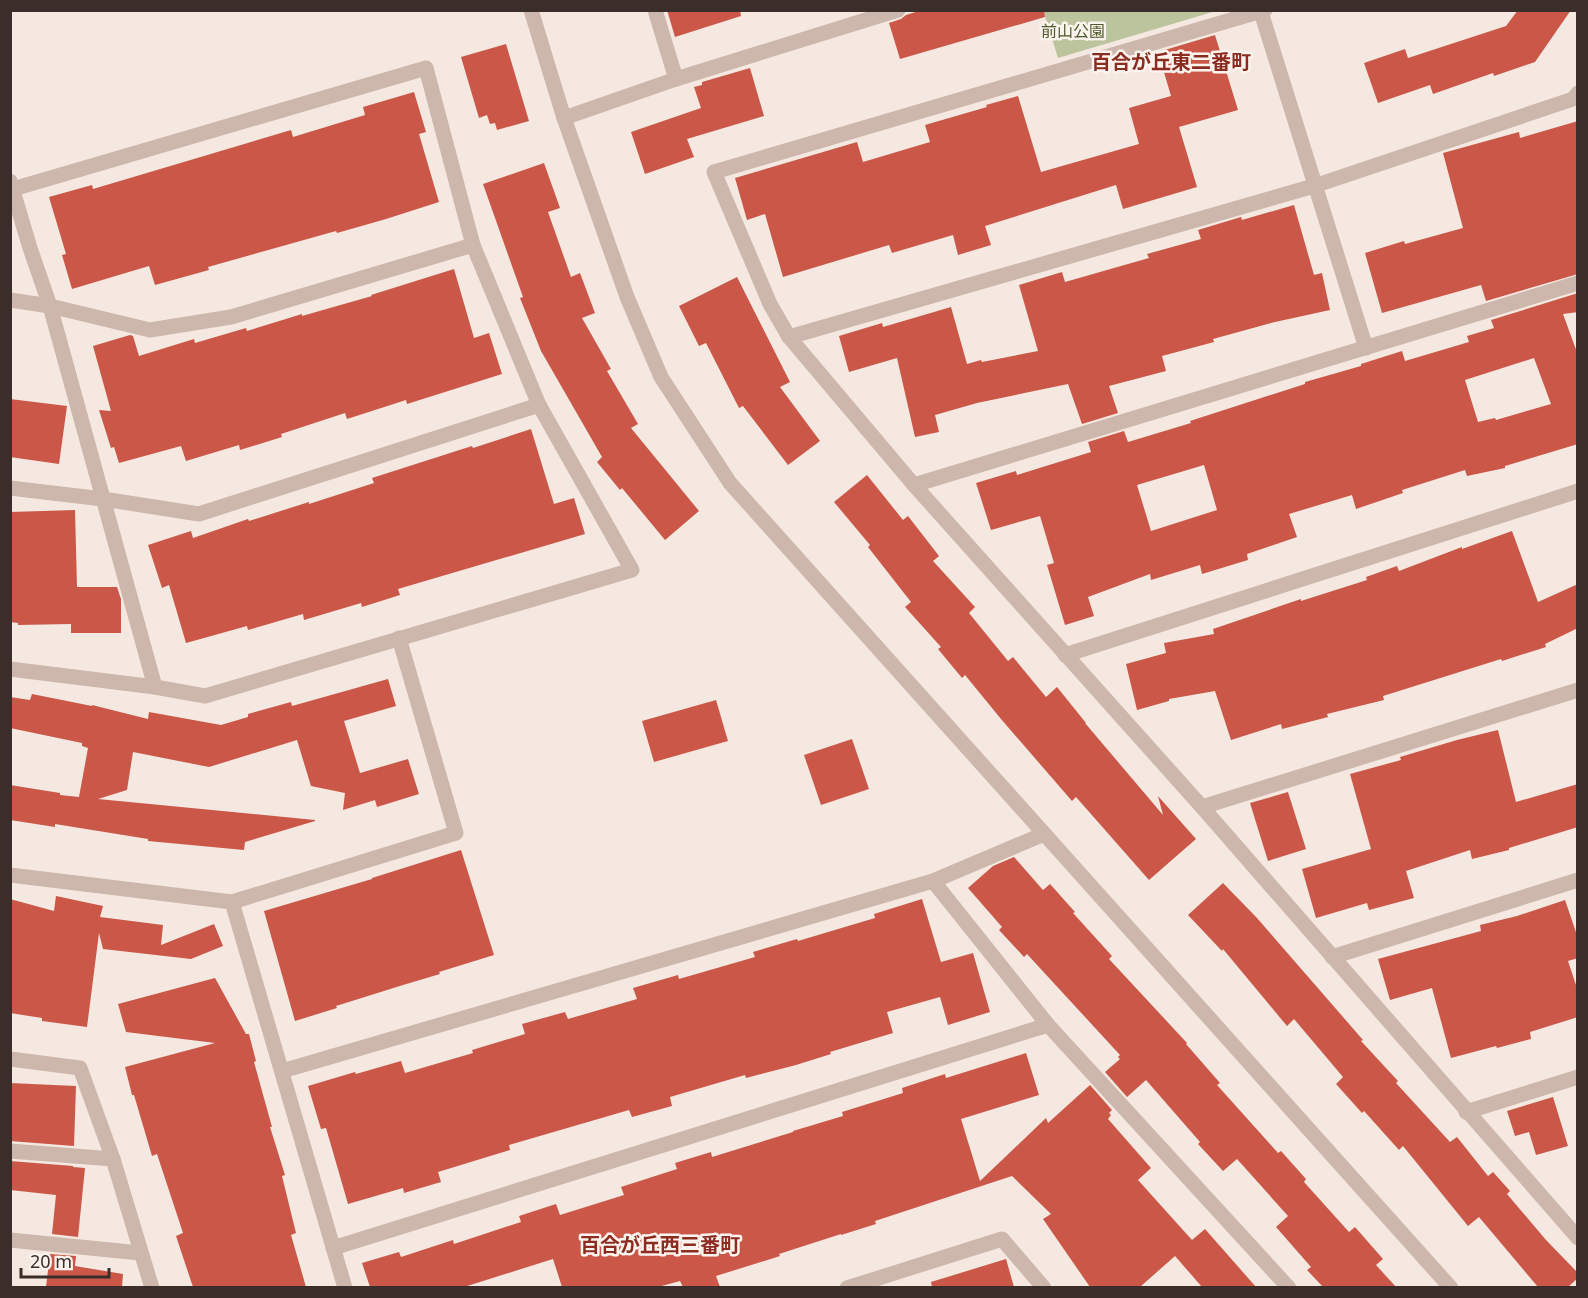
<svg xmlns="http://www.w3.org/2000/svg" width="1588" height="1298" viewBox="0 0 1588 1298" font-family="'Noto Sans','Noto Sans JP',sans-serif">
<rect width="100%" height="100%" fill="#f4e8e0"/>
<polygon fill="#bcc49e" points="1043,10 1216,11 1058,58"/>
<g fill="#ca5748" fill-rule="evenodd">
<polygon points="667,10 740,10 741,16 675,37"/>
<polygon points="922,10 1044,10 1045,17 900,59 889,23 901,19 906,15"/>
<polygon points="1518,10 1571,10 1535,62 1494,76 1493,73 1433,94 1430,85 1378,103 1364,63 1405,49 1408,58 1506,26"/>
<polygon points="1215,35 1238,110 1179,127 1197,187 1123,209 1116,185 985,226 991,245 958,255 953,235 892,253 889,245 783,277 765,214 747,220 735,178 857,142 863,162 930,142 925,125 987,107 986,105 1018,96 1041,172 1139,144 1129,108 1171,96 1158,52"/>
<polygon points="506,44 529,121 497,130 495,123 490,124 487,115 479,118 461,57"/>
<polygon points="750,68 764,116 687,139 694,157 645,174 631,132 701,108 694,87 702,85 702,82"/>
<polygon points="414,92 426,132 419,134 439,202 386,219 337,233 336,231 208,267 209,270 155,285 149,266 72,289 62,255 66,254 49,197 92,185 93,189 291,130 293,137 365,115 363,107"/>
<polygon points="1578,121 1578,274 1486,301 1481,285 1382,313 1365,253 1404,241 1405,244 1463,228 1443,153 1519,132 1520,138"/>
<polygon points="544,163 560,208 548,212 571,277 580,273 595,313 582,318 611,369 607,371 638,424 631,428 699,511 665,540 622,488 620,490 597,462 602,457 541,351 520,298 523,297 483,184"/>
<polygon points="1294,205 1314,275 1322,273 1330,310 1275,322 1213,339 1214,342 1162,356 1166,371 1109,386 1118,413 1082,424 1068,384 977,403 935,415 939,432 915,437 897,358 849,372 839,336 882,323 883,327 951,307 967,364 981,360 982,362 1038,351 1019,285 1062,272 1065,282 1149,258 1147,254 1201,239 1198,230 1241,217 1242,220"/>
<polygon points="454,269 474,338 489,333 502,374 407,404 406,400 347,419 345,413 281,434 282,437 240,450 239,445 186,461 181,446 119,463 114,447 111,448 99,410 111,411 93,346 130,335 133,336 139,356 194,339 195,343 246,328 247,331 302,314 302,316 372,296 371,295"/>
<polygon points="737,277 790,382 780,387 820,441 788,465 743,406 739,408 706,343 699,346 679,306"/>
<path d="M1578,293V312L1563,314L1578,355V444L1505,466V468L1467,476L1465,470L1402,490L1403,493L1356,509L1352,495L1289,514L1297,537L1247,554L1248,560L1202,574L1200,565L1151,580L1150,574L1088,597L1094,616L1065,625L1047,565L1054,563L1040,516L991,530L976,483L1016,471L1017,475L1091,452L1088,442L1124,431L1128,442L1191,423L1190,421L1305,384V382L1361,366V364L1402,351L1405,361L1469,342L1467,336L1494,328L1491,320ZM1534,358L1551,404L1496,420L1495,418L1478,422L1465,380ZM1204,465L1217,510L1151,531L1137,485Z"/>
<polygon points="10,399 67,406 59,464 10,457"/>
<polygon points="531,429 554,504 574,498 585,534 398,589 400,595 362,607 361,603 304,620 303,614 248,630 247,626 186,643 169,585 162,588 148,545 191,531 193,538 248,519 249,521 309,502 309,504 374,483 372,478 472,446 473,448"/>
<polygon points="867,475 903,520 908,516 939,556 933,561 975,607 969,613 1008,661 1013,657 1046,697 1057,687 1086,723 1085,723 1163,815 1158,796 1196,839 1149,880 1076,797 1072,801 1001,719 965,675 962,678 938,649 941,647 905,607 911,602 868,547 870,545 834,502"/>
<polygon points="75,510 77,587 117,587 121,599 121,633 71,633 71,624 18,625 18,623 10,622 10,512"/>
<polygon points="1512,531 1538,602 1578,584 1578,628 1545,644 1546,647 1502,661 1501,659 1383,696 1384,700 1327,714 1328,717 1282,729 1281,724 1231,740 1215,691 1169,699 1169,701 1137,710 1126,664 1166,653 1164,643 1214,634 1213,629 1301,599 1301,601 1367,580 1366,577 1397,566 1399,571 1462,547 1462,549"/>
<polygon points="388,679 396,706 344,721 360,773 408,759 419,794 377,807 375,800 343,810 345,793 311,786 297,740 209,767 133,752 127,790 98,799 315,820 315,821 245,842 244,850 148,841 148,839 55,824 55,827 10,820 10,785 60,793 60,795 79,797 88,748 82,746 82,743 10,728 10,697 30,700 32,694 92,706 92,705 148,719 149,712 221,725 248,717 248,714 291,702 292,706"/>
<polygon points="716,700 728,741 654,762 642,721"/>
<polygon points="1498,730 1516,802 1578,784 1578,827 1509,848 1509,850 1472,859 1470,850 1406,871 1414,898 1369,910 1367,903 1316,918 1302,869 1371,849 1350,774 1401,760 1400,757 1457,740"/>
<polygon points="852,739 869,789 821,805 804,755"/>
<polygon points="1288,792 1306,849 1268,861 1250,803"/>
<polygon points="461,850 494,955 439,972 440,974 403,985 336,1006 337,1008 295,1021 264,911 372,879 372,878"/>
<polygon points="1014,857 1043,890 1050,884 1075,912 1073,913 1112,956 1109,959 1187,1043 1186,1044 1220,1083 1217,1085 1278,1153 1281,1151 1306,1179 1304,1182 1349,1232 1355,1227 1383,1259 1376,1265 1396,1287 1323,1287 1307,1270 1311,1267 1276,1227 1288,1216 1237,1159 1223,1171 1198,1144 1200,1142 1146,1080 1127,1097 1105,1072 1120,1059 1118,1057 1120,1055 1027,954 1024,957 999,930 1002,927 968,888 993,866"/>
<polygon points="1223,883 1257,918 1363,1040 1361,1041 1398,1081 1396,1083 1450,1142 1457,1137 1488,1176 1493,1172 1510,1191 1507,1194 1546,1240 1578,1273 1578,1278 1568,1287 1538,1287 1479,1217 1468,1226 1403,1146 1399,1150 1364,1111 1362,1113 1336,1084 1343,1077 1294,1019 1287,1026 1223,949 1222,951 1188,915"/>
<polygon points="56,896 103,906 100,917 163,925 161,945 214,924 223,946 191,959 103,949 99,933 87,1027 42,1021 42,1018 10,1013 10,899 54,911"/>
<polygon points="922,899 941,962 973,953 990,1012 948,1025 940,997 887,1012 893,1033 830,1052 831,1054 796,1065 746,1078 745,1075 670,1097 672,1106 632,1117 629,1110 509,1145 510,1150 438,1172 441,1182 404,1193 403,1188 348,1204 326,1128 321,1129 308,1086 355,1072 356,1074 401,1061 405,1073 473,1053 472,1050 525,1034 522,1024 565,1012 568,1019 637,999 633,988 678,975 679,979 755,957 753,952 797,939 798,941 875,918 874,914"/>
<polygon points="1565,900 1578,938 1578,958 1568,961 1578,991 1578,1017 1530,1032 1531,1039 1497,1048 1496,1046 1451,1058 1432,988 1390,1000 1378,959 1481,931 1480,925 1517,916"/>
<polygon points="215,978 246,1034 249,1034 256,1061 254,1062 272,1127 270,1127 285,1175 282,1176 296,1233 291,1235 306,1287 193,1287 176,1236 183,1233 157,1154 152,1156 134,1095 132,1095 125,1067 215,1043 126,1032 118,1004"/>
<polygon points="1026,1053 1039,1095 961,1119 980,1181 1046,1118 1048,1123 1090,1085 1112,1110 1109,1113 1111,1115 1108,1119 1151,1168 1138,1180 1192,1240 1205,1229 1256,1287 1202,1287 1175,1256 1140,1287 1090,1287 1043,1219 1051,1214 1012,1176 875,1221 876,1224 841,1235 841,1234 779,1254 780,1256 716,1276 720,1287 683,1287 680,1281 658,1287 562,1287 553,1259 464,1287 370,1287 362,1263 399,1252 401,1257 453,1240 454,1244 521,1222 519,1216 556,1204 560,1215 624,1195 621,1187 677,1169 675,1163 711,1152 712,1157 793,1132 793,1131 843,1116 842,1112 903,1093 902,1088 945,1074 946,1078"/>
<polygon points="10,1083 76,1086 74,1146 10,1141"/>
<polygon points="1553,1097 1568,1146 1536,1155 1529,1132 1515,1136 1507,1111"/>
<polygon points="10,1161 73,1166 73,1167 85,1168 78,1237 52,1234 56,1195 10,1190"/>
<polygon points="50,1254 76,1256 75,1266 123,1274 122,1287 46,1287"/>
<polygon points="1006,1259 1014,1287 932,1287 931,1282"/>
</g>
<g fill="none" stroke-linecap="round" stroke-linejoin="round">
<g stroke="#cdb6ab" stroke-width="15">
<polyline points="655,10 676,79"/>
<polyline points="1265,10 714,172 770,304 789,337 914,485 1202,807 1578,1238"/>
<polyline points="1261,12 1366,348"/>
<polyline points="564,118 676,79 898,10"/>
<polyline points="10,181 30,248 50,306 155,687"/>
<polyline points="10,300 50,306 150,330 231,317 473,245"/>
<polyline points="789,337 1314,186 1573,99 1578,93"/>
<polyline points="914,485 1578,283"/>
<polyline points="10,488 103,499 199,514 539,405"/>
<polyline points="1065,655 1578,491"/>
<polyline points="10,669 155,687 205,696 632,570 539,405 473,245 426,68 13,189"/>
<polyline points="1202,807 1578,690"/>
<polyline points="10,875 232,902 456,833 399,638"/>
<polyline points="933,881 1048,1025 1289,1288"/>
<polyline points="232,902 345,1288"/>
<polyline points="1332,957 1578,880"/>
<polyline points="10,1059 80,1068 113,1159 152,1288"/>
<polyline points="282,1071 933,881 1044,834"/>
<polyline points="1466,1112 1578,1077"/>
<polyline points="10,1151 113,1159"/>
<polyline points="10,1240 140,1253"/>
<polyline points="333,1248 1048,1025"/>
<polyline points="847,1288 1002,1239 1044,1288"/>
</g>
<polyline stroke="#cdb6ab" stroke-width="15" points="531,10 564,118 627,297 661,377 730,483 1451,1288"/>
</g>
<g text-anchor="middle" stroke-width="5" stroke-linejoin="round" paint-order="stroke">
<g font-size="16" fill="#4f5a2d" stroke="#fbf3ed">
<text x="1073" y="37">前山公園</text>
</g>
<g font-size="20" font-weight="bold" fill="#8c2c20" stroke="#fbf3ed">
<text x="1171" y="69">百合が丘東二番町</text>
<text x="660" y="1252">百合が丘西三番町</text>
</g>
</g>
<rect width="1588" height="1298" fill="none" stroke="#3a2d2a" stroke-width="24"/>
<path d="M21 1268v9h88v-9" fill="none" stroke="#3a2d2a" stroke-width="3"/>
<text x="30" y="1268" font-size="18" fill="#3a2d2a" stroke="#fbf3ed" stroke-width="4.5" paint-order="stroke">20 m</text>
</svg>
